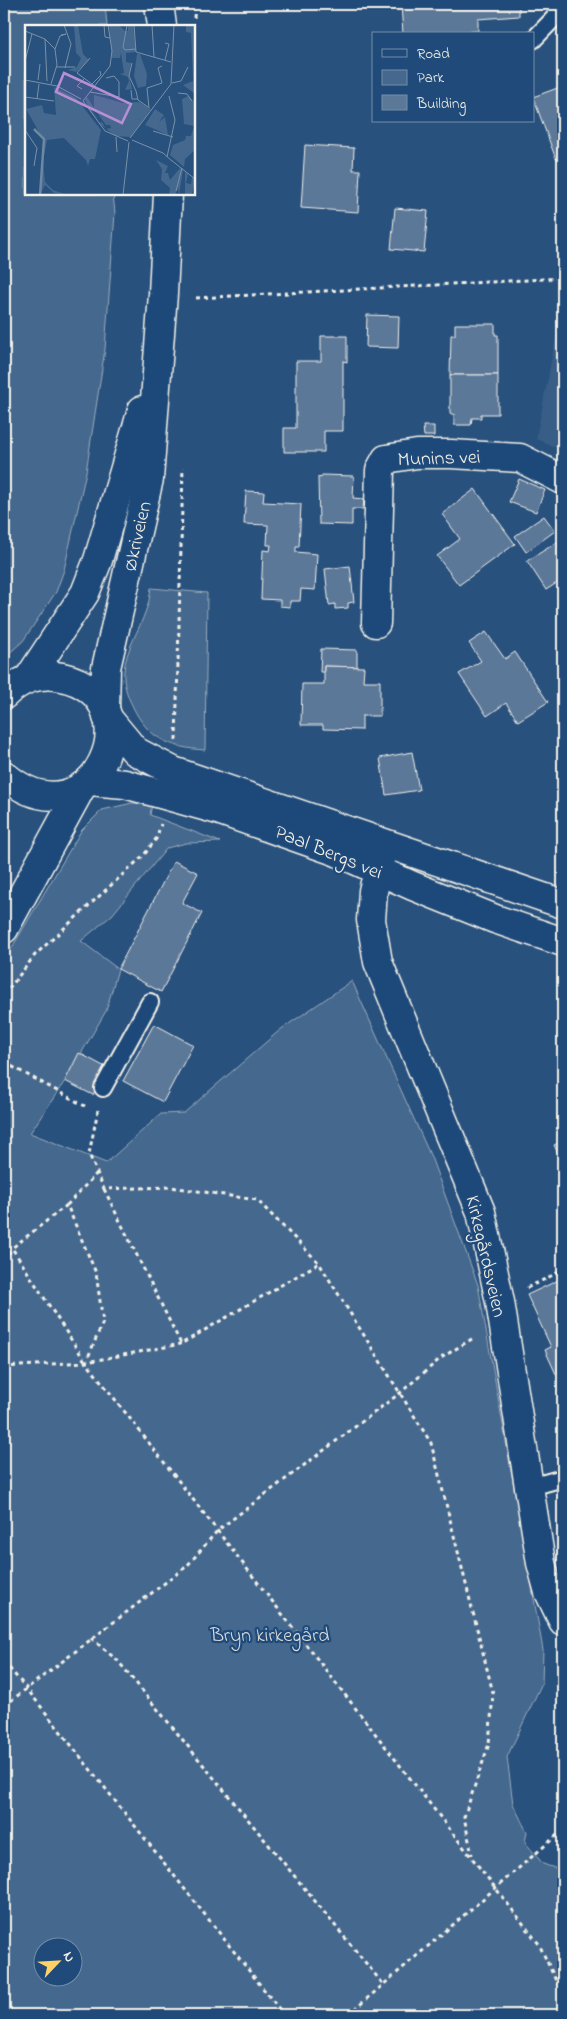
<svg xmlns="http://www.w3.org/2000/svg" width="567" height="2019" viewBox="0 0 567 2019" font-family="'Indie Flower',sans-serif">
<rect width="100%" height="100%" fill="#28517e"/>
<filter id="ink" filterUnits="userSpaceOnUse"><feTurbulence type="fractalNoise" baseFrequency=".02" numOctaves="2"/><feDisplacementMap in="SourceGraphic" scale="10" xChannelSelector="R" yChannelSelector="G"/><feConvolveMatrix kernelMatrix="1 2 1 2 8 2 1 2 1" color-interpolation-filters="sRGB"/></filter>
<g filter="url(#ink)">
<polygon fill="#375d86" points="563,300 563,451 536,439"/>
<g fill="#45688e" stroke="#9cacbb" fill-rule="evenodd">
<polygon points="4,4 105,4 107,26 26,26 26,194 113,194 115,213 105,349 86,472 64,570 56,592 23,641 4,658"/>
<path d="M151,588L207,593L205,750C170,748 147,738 132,705C127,695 123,683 124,671C126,649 139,631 146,610C149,603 150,595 151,588Z"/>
<path d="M132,803L152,804L150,815L220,842L186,843L167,848L112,915L81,941L118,969L106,1011L65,1081L30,1133L106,1163L161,1114L184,1113L280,1030L352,981L431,1157L478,1285L543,1650L542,1683L507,1757L513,1804L527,1832L525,1842L543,1864L563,1871V2015H4V961L81,831L102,810ZM42,1946H72V1976H42Z"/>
</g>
<g fill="#5b7899" stroke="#f4f1e8">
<polygon points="401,4 519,4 519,16 478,19 478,31 403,34"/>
<polygon points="563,86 563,156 556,159 533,97"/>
<polygon points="305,145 354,148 353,170 360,170 358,212 301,208"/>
<polygon points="395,208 428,211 424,252 391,249"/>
<polygon points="367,315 399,316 398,348 366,347"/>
<polygon points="455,324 495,324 495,335 498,335 498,375 450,375 451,335 455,335"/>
<polygon points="321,336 347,336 347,362 343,361 343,431 324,431 324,452 284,452 284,428 296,428 296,361 321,361"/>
<polygon points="450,375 498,375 498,414 481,414 481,418 472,418 471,425 454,425 454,414 450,414"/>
<polygon points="423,426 434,426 434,436 424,436"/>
<polygon points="322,475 354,476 353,498 364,499 363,509 352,509 352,525 319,524 318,477 321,478"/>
<polygon points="519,479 545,490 536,512 509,502"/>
<polygon points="475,489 515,544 459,585 437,556 460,539 442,514"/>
<polygon points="246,491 264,492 263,502 301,504 299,547 296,547 296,552 317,554 315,590 301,589 300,601 290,601 290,607 280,606 280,600 261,599 263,550 270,551 271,545 267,545 268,525 244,524"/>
<polygon points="544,516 555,531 526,552 515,536"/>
<polygon points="559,541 563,548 563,579 546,590 527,561"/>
<polygon points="350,566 354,602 348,603 348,608 335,609 335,604 329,605 325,569"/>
<polygon points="486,632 505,659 515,652 548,702 518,721 506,703 487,716 459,674 481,661 469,643"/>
<polygon points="321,649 357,650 357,667 324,666 324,672 320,672"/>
<polygon points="324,666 364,667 363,681 380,681 380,716 362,716 362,730 323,729 323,725 301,725 302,684 324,684"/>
<polygon points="412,752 419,790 386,795 380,758"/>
<polygon points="174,861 198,873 182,903 202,913 161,992 118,969"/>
<polygon points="154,1024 193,1045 163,1102 123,1081"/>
<polygon points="79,1053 107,1068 93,1095 65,1081"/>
<polygon points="563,1141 563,1164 554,1145"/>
<polygon points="563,1278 563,1379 560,1372 556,1374 545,1350 551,1347 527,1295"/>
</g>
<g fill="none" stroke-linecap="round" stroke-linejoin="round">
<defs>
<g id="service">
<polyline points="533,40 563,9"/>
<polyline points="103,1088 150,1002"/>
<polyline points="527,1488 563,1478"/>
</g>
<g id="minor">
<polyline points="376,623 380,470 386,459 417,454 451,454 520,458 563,480"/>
<polyline points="384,847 373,891 371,920 378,962 481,1212 500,1302 541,1563 549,1592 563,1621"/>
</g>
<g id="tertiary">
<polyline points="107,717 135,751 173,771 563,904"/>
<polyline points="89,781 125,784 218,810 335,851 413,886 495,919 563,942"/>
</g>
<g id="primary">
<polyline points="159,4 162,26"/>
<polyline points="29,678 85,593 98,560 142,410"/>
<path d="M4,695C21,679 39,672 62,677C158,698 93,850 4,775"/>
<polyline points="105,709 106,668 149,479 163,294 168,194"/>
<polyline points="4,929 82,786"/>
</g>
</defs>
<use href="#service" stroke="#f4f1e8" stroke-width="20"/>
<use href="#minor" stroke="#f4f1e8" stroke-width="31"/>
<use href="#tertiary" stroke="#f4f1e8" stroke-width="31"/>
<use href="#primary" stroke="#f4f1e8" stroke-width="31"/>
<g stroke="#f4f1e8" stroke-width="3" stroke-dasharray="4 4" stroke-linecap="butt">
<polyline points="194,18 195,4"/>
<polyline points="196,298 563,278"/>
<polyline points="176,740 183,468"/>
<polyline points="4,995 35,955 144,855 156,839 161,824"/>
<polyline points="4,1056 11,1065"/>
<polyline points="4,1065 11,1066 85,1106"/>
<polyline points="98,1110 89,1154 104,1189 171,1187 257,1200 319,1263 431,1443 493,1693 489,1744 464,1817 472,1855"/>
<polyline points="97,1173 67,1205 96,1273 103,1322 86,1362 539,1944 563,1996"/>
<polyline points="104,1189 181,1344 319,1263"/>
<polyline points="67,1205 12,1248 85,1361"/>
<polyline points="4,1262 12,1248"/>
<polyline points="527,1288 563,1270"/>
<polyline points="4,1367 86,1362 181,1344"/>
<polyline points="91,1638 118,1661 383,1984"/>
<polyline points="4,1662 27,1689 284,2015"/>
<polyline points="4,1706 187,1566 218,1530 400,1393 441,1358 475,1337"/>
<polyline points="348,2015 563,1830"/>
</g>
<use href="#service" stroke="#1f4a7a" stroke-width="16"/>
<use href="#minor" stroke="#1f4a7a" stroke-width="28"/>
<use href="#tertiary" stroke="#1f4a7a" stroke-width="28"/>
<use href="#primary" stroke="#1f4a7a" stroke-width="28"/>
</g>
</g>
<g text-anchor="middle" stroke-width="4.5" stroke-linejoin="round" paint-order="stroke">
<g font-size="20" fill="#f4f1e8" stroke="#1f4a7a">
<text transform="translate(439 457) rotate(-2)" y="7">Munins vei</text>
<text transform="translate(136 536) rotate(-77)" y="7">Økriveien</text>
<text transform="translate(329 851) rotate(22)" y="7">Paal Bergs vei</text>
<text transform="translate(487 1256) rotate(77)" y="7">Kirkegårdsveien</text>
</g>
<g font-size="20" fill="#dadcda" stroke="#1f4a7a">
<text x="270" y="1641">Bryn kirkegård</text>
</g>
</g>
<g transform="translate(25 25)">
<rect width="170" height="170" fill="#28517e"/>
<path d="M49,0H53L58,29L64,35L51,47L43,45L52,42L56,33L51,28ZM84,0H94L100,6H103V0H108L111,27L101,28V37L106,38L104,51L107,64L100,65L104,56L103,52L95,49L99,48L96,28L95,33H87ZM161,0H170V69L158,60L168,56L166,8L161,7ZM112,29H115L122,49L121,61L113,63L109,51ZM29,62L51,73L76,105L70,134H65L63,141L61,135L39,113L22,115L18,136L20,157L28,165L42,170L29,168L20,160L15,170L19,116L1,84L17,80L19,88L31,90ZM69,70L98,78L114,77L126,84L106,112L90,111L74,98L77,97L81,104L86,103L85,100H81L70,85L67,86L74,95L65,86L60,74L62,72L69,83ZM163,71L169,76L170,125L160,134L159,142L145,130L148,120L160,115L161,111H166L169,101L159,99L157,74ZM130,84L139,90L134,97L140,92L143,110L120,100ZM131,135L143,141L140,148H143L145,155L155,143L158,145L154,170L153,163L150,170H144L145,163L136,155L137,144ZM160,147L163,149L161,158L166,159L167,151L170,155L167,170H160Z" fill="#45688e"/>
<path fill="none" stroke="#6e88a2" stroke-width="2.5" d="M9,104L19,114L15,170"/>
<path fill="none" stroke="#7a91a8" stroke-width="1" d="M39,0L46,19L40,43M79,0L80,12L85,13M102,0L98,22L100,25L111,24M109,0L111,27L146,37M127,0L129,32M0,6L20,14L30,24L32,40L26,59M20,14L22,56M140,18L144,19L140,35M30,24L35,11L41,9L36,10M65,33L52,48L71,62M0,36L7,9M107,38L104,51L111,66M32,42H50M0,55L32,61L56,74M13,55L15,39M147,58L156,56L163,42M67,59L76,50L75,46M57,64L52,61L59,54M106,65L107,74H113M111,66L113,75L123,82M65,67L94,72V57L89,51L81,53M153,68L162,69L167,76M0,72L29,76M12,74L14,59M58,76L85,41L87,26L83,0M58,76L80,106L103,116M124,83L122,63L137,58L133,43L137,41M0,105L12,123L9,141M128,106L148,112M91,112L92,127M105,113L146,59L149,0M107,115L138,128L147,136M142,132L150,95L144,71M146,135L170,154M151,166L157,143M98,170L104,117"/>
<path fill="#b88ed4" fill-opacity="0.15" stroke="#b88ed4" stroke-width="2.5" d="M39,48L106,79L97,98L31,67Z"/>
<rect width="170" height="170" fill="none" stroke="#f4f1e8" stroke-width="2.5"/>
</g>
<rect width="567" height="2019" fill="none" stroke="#1f4a7a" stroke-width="20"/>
<rect x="10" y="10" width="547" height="1999" fill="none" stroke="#f4f1e8" stroke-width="2" filter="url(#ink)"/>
<rect x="372" y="32" width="162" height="90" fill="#1f4a7a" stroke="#748da6"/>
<rect x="382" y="49" width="25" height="8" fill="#1f4a7a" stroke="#748da6"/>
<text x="417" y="58" font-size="15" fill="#f4f1e8">Road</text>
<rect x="382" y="70" width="25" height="15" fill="#45688e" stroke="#748da6"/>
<text x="417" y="82" font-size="15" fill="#f4f1e8">Park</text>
<rect x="382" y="95" width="25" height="15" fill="#5b7899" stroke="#748da6"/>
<text x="417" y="108" font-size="15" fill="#f4f1e8">Building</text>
<g transform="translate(58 1962) rotate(65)"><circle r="24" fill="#1f4a7a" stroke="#748da6"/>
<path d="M0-4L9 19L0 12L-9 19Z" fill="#ffd166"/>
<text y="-8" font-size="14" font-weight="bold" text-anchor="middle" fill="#f4f1e8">N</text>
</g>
</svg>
